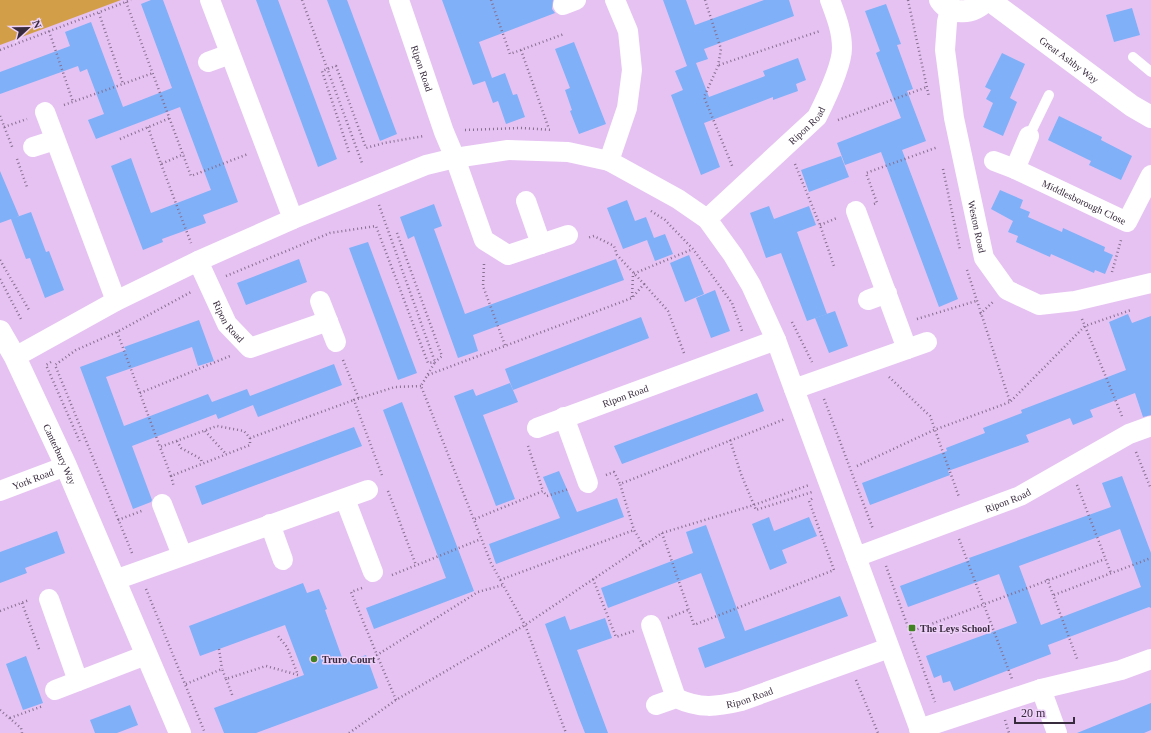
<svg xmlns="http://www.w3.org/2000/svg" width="1151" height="733" viewBox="0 0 1151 733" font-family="'Times New Roman',serif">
<rect width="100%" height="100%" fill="#e6c2f2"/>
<polygon fill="#d29f48" points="0,0 121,0 0,45"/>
<g fill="#7fb0f8" fill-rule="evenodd">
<polygon points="151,0 163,0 238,202 203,215 206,223 162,239 163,242 143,250 111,166 131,158 151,213 211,190 180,107 96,139 88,120 104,114 87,69 80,72 78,66 0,94 0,72 70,46 65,32 91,22 123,107 172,88 141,4"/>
<polygon points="256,0 278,0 337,159 318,167"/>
<polygon points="327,0 347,0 397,134 380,141"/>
<polygon points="442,0 553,0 552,9 555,13 479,42 492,78 505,73 513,95 517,94 525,117 506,124 498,101 493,103 485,81 473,85"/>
<polygon points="663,0 686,0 695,25 764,0 789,0 794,16 704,49 708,59 696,63 709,97 765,76 763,71 798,58 806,80 796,84 798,91 773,100 773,97 704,123 720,167 701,175 671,95 683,90 675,71 687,66"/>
<polygon points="886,4 901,44 897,45 913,89 907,91 926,141 902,150 958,299 939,307 881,152 845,165 837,143 901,118 876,53 880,51 865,11"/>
<polygon points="1132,8 1140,35 1114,42 1106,15"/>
<polygon points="574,42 606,124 579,134 570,111 572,110 565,90 570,88 555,49"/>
<polygon points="1002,53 1025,64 1010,98 1017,102 1003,136 983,127 993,103 986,99 991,90 985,87"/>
<polygon points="1059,116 1102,137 1101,140 1132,156 1121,180 1089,165 1091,161 1048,140"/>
<polygon points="841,156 849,177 809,192 801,170"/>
<polygon points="0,171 19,216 14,218 31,212 46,252 49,251 64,290 45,298 30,258 26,259 11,219 0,223"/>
<polygon points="1000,190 1023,200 1020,208 1030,212 1028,217 1062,232 1063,228 1105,247 1104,251 1113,255 1105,274 1095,270 1094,273 1051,254 1050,257 1016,242 1018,236 1008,232 1013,221 991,209"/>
<polygon points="627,200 635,221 646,217 654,238 665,234 673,254 655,261 647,240 623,249 607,208"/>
<polygon points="434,204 442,226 434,229 465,314 616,259 624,280 473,335 478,351 458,358 414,236 408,239 400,217"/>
<polygon points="769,206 774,219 809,206 816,225 797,232 827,314 807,321 781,253 766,258 750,213"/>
<polygon points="368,242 417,373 398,380 349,248"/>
<polygon points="689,255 704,294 685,302 670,263"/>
<polygon points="299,259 307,282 246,305 237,283"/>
<polygon points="715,290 730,331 711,338 696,298"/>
<polygon points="835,311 848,346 829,353 815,318"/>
<polygon points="1128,314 1132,323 1151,316 1151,415 1143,417 1135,393 1090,410 1093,417 1073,425 1070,418 1026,435 1029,442 948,471 950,475 870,505 862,483 947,451 946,448 985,433 983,428 1022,413 1021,410 1126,370 1109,322"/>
<polygon points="641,317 649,338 513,390 505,369"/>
<polygon points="199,320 214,361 198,366 192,347 106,377 124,426 208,394 212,402 247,389 250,396 334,364 342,385 258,417 253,405 218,419 216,414 132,446 152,500 151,502 133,509 80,367 126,350 124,347"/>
<polygon points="510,383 518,402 483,415 515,499 496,506 454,396 473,389 476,396"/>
<polygon points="757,393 764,411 622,464 614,446"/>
<polygon points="402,402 474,591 374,629 366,608 446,578 383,410"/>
<polygon points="354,427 362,446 202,505 195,486"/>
<polygon points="559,471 577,512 617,498 624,517 496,564 489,544 560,518 543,477"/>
<path d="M1122,476L1151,553V608L1149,607L1048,645L1051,654L954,691L950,681L943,683L941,675L934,678L926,656L1017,623L999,574L908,607L900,586L970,560L969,558L1111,507L1102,483ZM1120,529L1141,587L1041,625L1019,566Z"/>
<polygon points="769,517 774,531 809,517 817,536 782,550 787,563 770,570 752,524"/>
<polygon points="706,525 745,631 840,596 848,616 705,668 698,648 725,638 701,573 608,608 601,588 693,553 686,532"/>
<polygon points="57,531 65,553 25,568 27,573 0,583 0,552"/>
<polygon points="303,583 307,593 319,589 327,609 325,610 344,663 366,655 378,688 256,733 224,733 214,708 304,675 285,625 200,656 189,626"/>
<polygon points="565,616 570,630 605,618 612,638 577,650 608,733 585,733 579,718 545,624"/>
<polygon points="26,656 43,703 23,710 6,664"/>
<polygon points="1151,703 1151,730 1144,733 1077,733"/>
<polygon points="130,705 138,725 117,733 95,733 90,720"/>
</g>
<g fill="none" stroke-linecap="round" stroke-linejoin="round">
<g stroke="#876f90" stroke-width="2.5" stroke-dasharray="1 3" stroke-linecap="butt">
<polyline points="302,0 362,163"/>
<polyline points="491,0 510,54 564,34"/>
<polyline points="705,0 721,49 718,66 704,97 733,168"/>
<polyline points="908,0 929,97"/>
<polyline points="126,2 191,176 248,154"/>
<polyline points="99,13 123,84 153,73"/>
<polyline points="49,31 73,102"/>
<polyline points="0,50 131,0"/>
<polyline points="521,50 549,129"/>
<polyline points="719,65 820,31"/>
<polyline points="64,105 123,84"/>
<polyline points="0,116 13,149"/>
<polyline points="838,120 927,87"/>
<polyline points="4,127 27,119"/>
<polyline points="148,127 161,164 184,154"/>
<polyline points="465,130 520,128 552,130"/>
<polyline points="120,139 170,118"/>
<polyline points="349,152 322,71 336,66 366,148 384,143 424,136"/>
<polyline points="17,159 27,187"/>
<polyline points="161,164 191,243"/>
<polyline points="795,164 820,225 834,266"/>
<polyline points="943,169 960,250"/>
<polyline points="874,204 877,203 866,173 938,147"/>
<polyline points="379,205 435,362 421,386 491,563 525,625 566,733"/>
<polyline points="651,211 665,220 693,249 732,303 742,331"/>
<polyline points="820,225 837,218"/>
<polyline points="0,260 29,310"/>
<polyline points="484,264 483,286 505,345"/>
<polyline points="967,270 1010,402 1085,326 1131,310"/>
<polyline points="1112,272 1121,240"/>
<polyline points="226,276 330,233 376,226 428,363 435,362 442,356 397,233"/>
<polyline points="0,279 21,319"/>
<polyline points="644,284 668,311 684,353"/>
<polyline points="632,297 633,274 693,249"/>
<polyline points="980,314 993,302"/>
<polyline points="917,319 976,301"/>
<polyline points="1082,319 1122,416"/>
<polyline points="792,322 812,362"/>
<polyline points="117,332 160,447"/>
<polyline points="343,360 359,399"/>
<polyline points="51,362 46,365 80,442"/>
<polyline points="428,375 632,298 644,284 617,255 614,246 594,236 587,238"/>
<polyline points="889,377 930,416 959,497"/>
<polyline points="140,393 230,356"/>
<polyline points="824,399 873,529"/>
<polyline points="205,431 226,454"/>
<polyline points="250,438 250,445 171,476 160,447 217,426 244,431 250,438 354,400"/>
<polyline points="730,440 741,474 756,510 812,492"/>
<polyline points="177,441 181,448 201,459 202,464"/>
<polyline points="528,446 543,491"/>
<polyline points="1136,452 1151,489"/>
<polyline points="857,466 934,430 1010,402"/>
<polyline points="382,475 354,400 395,387 421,386"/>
<polyline points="606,475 614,472 620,484"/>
<polyline points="171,476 174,487"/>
<polyline points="1077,485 1111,573"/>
<polyline points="388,491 416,565"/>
<polyline points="475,519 543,491 547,496 569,489"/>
<polyline points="118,520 144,510"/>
<polyline points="662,533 694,625 834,570 809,501 814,497"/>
<polyline points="959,539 1012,679"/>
<polyline points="643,545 634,530 620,484 785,419"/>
<polyline points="132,553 55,365 76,350 117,332 191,292"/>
<polyline points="886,566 935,702"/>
<polyline points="392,575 481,539"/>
<polyline points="593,579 616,637 634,631"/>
<polyline points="1047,579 1078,661"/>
<polyline points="500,580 634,530"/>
<polyline points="362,588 351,592 377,655"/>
<polyline points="146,589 205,733"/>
<polyline points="1054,595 1151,558"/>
<polyline points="22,603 39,649"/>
<polyline points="0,611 29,600"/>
<polyline points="668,618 688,610"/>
<polyline points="910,632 1105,559"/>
<polyline points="219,649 222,669"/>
<polyline points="226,679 233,697"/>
<polyline points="856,680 878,733"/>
<polyline points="186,684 222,669 226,679 266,666 298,675 287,647 278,636"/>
<polyline points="396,700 377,655 478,592 503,585"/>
<polyline points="0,710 21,728 22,733"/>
<polyline points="10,718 43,706"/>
<polyline points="1005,720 1009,733"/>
<polyline points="349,733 396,700 525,625 662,533 754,505 809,485"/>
</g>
<g stroke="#fff" stroke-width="10">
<polyline points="1133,57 1151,72"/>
<polyline points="1029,136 1049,95"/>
</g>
<g stroke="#fff" stroke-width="20">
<polyline points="210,0 293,219"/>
<path id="s1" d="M399,0L444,132L455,158L484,240L508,255L568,235"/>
<polyline points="563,5 576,0"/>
<path id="s2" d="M950,9L947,22L945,50L954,118L984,258L1007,290L1039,305L1075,301L1151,283"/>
<polyline points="208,62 230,54"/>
<polyline points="45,112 116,301"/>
<polyline points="33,147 55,140"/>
<polyline points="609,161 627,108 632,70 628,31 615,0"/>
<path id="s3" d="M994,161L1015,169L1127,222L1151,175"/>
<polyline points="1015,169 1029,136"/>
<polyline points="526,201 541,244"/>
<polyline points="856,211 907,349"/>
<path id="s4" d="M707,219L817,117C825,101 842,65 842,48C842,31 836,16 830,0"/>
<path id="s5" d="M198,261L227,324L250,348L328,321"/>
<polyline points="868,300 887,293"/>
<polyline points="320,301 336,342"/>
<polyline points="15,357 116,301 198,261 293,219 426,165 455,158 508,150 568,152 609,161 678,199 707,219 733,255 751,285 776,340 794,389 921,733"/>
<polyline points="794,389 927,342"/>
<polyline points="564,417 588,483"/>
<path id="s6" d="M537,428L776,340"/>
<path id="s7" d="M0,491L66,466"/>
<polyline points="345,499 373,572"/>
<polyline points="162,504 182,555"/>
<polyline points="270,524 283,560"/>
<path id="s8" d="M856,557L1020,496L1129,434L1151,426"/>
<polyline points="115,580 368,490"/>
<polyline points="49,599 78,681"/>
<polyline points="651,625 676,698"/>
<polyline points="1041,689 1057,733"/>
<polyline points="55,690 146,655"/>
<path id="s9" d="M656,705L676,698C700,709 716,707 741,701L889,648"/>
<polyline points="919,729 1041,689 1121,670 1151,659"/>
</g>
<g stroke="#fff" stroke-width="22">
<path d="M940,0C951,16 974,14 986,0"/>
<path id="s10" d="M989,0L1132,106L1151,117"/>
<path id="s11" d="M0,331L15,357L66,466L180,733"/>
</g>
</g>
<g fill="#408122" stroke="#efd2f9" stroke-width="1.5">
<rect x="908" y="624" width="8" height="8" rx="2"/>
<circle cx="314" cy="659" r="4"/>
</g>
<g text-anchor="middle" stroke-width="3" stroke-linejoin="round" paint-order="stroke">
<g font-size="10" fill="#392b3e" stroke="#efd2f9">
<text dy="4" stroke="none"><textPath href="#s10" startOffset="100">Great Ashby Way</textPath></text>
<text dy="4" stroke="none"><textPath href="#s1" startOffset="72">Ripon Road</textPath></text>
<text dy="4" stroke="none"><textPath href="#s4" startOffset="137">Ripon Road</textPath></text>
<text dy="4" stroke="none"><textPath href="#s3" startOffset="99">Middlesborough Close</textPath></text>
<text dy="4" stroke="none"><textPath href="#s2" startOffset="221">Weston Road</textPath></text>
<text dy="4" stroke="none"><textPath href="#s5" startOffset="68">Ripon Road</textPath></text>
<text dy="4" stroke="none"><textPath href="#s6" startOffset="94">Ripon Road</textPath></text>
<text dy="4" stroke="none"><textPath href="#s11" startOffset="137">Canterbury Way</textPath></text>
<text dy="4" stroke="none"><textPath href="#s7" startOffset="35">York Road</textPath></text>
<text dy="4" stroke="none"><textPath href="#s8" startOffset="162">Ripon Road</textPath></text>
<text dy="4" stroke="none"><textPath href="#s9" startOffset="97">Ripon Road</textPath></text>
</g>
<g font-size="10" font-weight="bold" fill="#392b3e" stroke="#efd2f9" text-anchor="start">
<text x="920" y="632">The Leys School</text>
<text x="322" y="663">Truro Court</text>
</g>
</g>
<g transform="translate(28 28) rotate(68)" stroke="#efd2f9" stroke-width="3" paint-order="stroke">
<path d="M0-3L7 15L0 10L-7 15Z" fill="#392b3e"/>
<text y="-6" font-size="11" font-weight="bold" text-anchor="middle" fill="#392b3e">N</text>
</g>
<path d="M1015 717v6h59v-6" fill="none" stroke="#392b3e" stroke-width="2"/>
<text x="1021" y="717" font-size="12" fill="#392b3e" stroke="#efd2f9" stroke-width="3" paint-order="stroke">20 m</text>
</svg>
